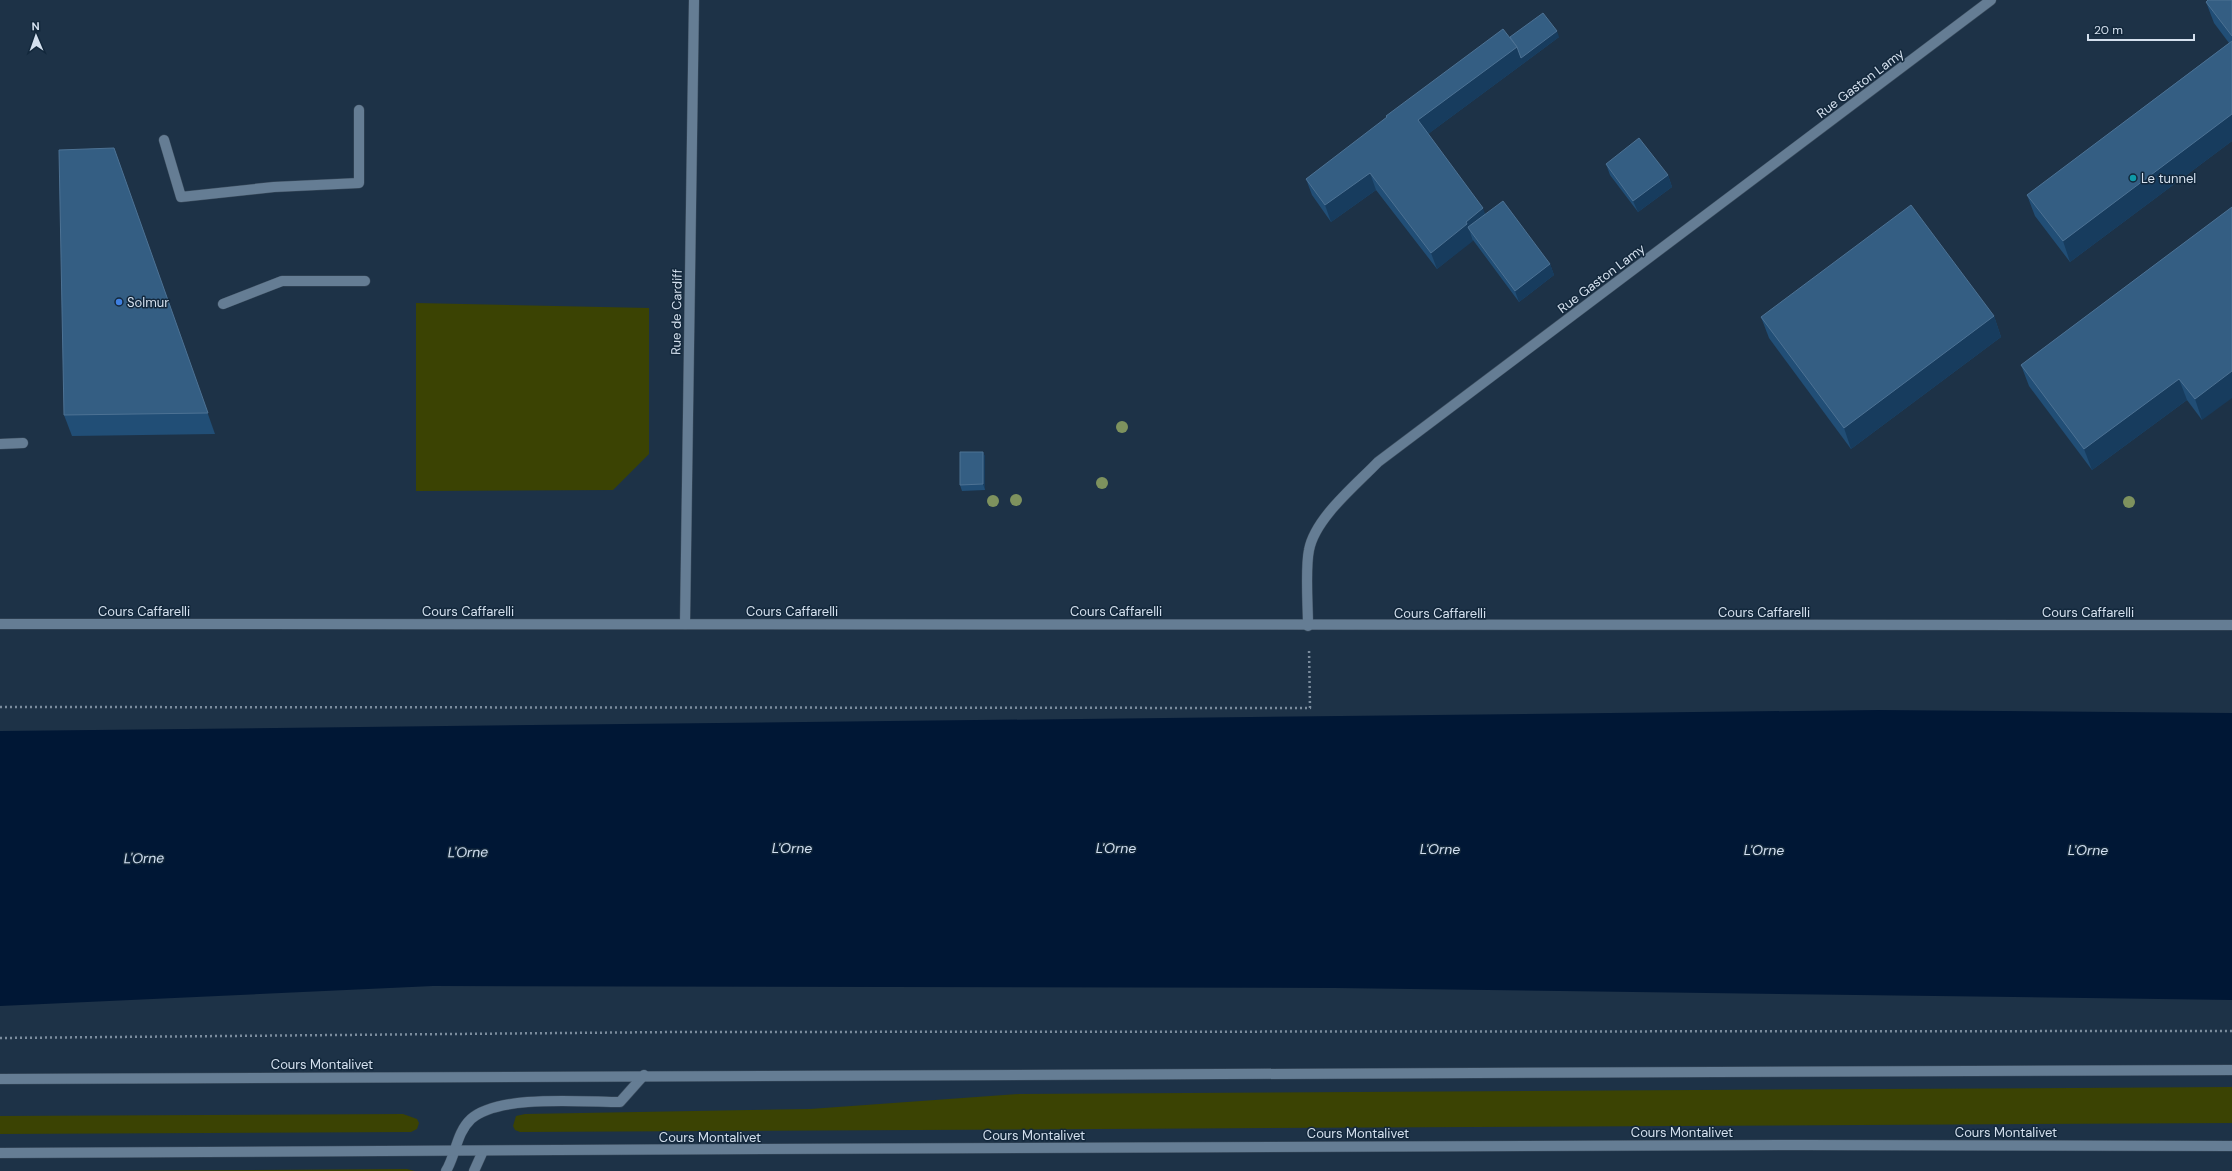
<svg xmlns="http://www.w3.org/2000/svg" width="2232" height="1171" viewBox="0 0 2232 1171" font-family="'DM Sans',sans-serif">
<rect width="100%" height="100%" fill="#1d3247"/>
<g fill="#3b4303">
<polygon points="416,303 649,308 649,454 613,490 416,491"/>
<polygon points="2232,1087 2232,1123 520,1132 515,1130 513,1126 516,1116 525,1114 810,1109 1019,1094"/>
<polygon points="403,1114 417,1119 419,1123 417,1129 411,1132 0,1134 0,1116"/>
<polygon points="407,1169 415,1171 110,1171"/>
</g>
<polygon fill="#001735" points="1879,710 2232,713 2232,1000 1335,988 433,986 0,1006 0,731"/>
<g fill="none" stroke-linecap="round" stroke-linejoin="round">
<defs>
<g id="service">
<polyline points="164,140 181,197 274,187 359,183 359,110"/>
<polyline points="223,304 282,281 365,281"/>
<polyline points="0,444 23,443"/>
<path d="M446,1171C456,1155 456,1133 471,1119C499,1094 584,1102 620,1102L644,1075"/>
<polyline points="474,1171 483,1151"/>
</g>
<g id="minor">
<polyline points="685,624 694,0"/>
<path d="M1308,626C1308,605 1305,569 1309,550C1315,518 1356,485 1378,462L1991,0"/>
</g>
<polyline id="tertiary" points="0,624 2232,625"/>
<g id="secondary">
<polyline points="0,1079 2232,1070"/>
<path d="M0,1153C744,1150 1488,1142 2232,1146"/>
</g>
</defs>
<use href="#service" stroke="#3c4d5e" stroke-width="11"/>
<use href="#minor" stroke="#3c4d5e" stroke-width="11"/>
<use href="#tertiary" stroke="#3c4d5e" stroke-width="11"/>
<use href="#secondary" stroke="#3c4d5e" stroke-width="11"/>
<g stroke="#7b8c9d" stroke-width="2.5" stroke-dasharray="2 3" stroke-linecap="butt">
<polyline points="0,707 1310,708 1309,648"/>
<polyline points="0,1038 677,1032 2232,1031"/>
</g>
<use href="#service" stroke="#657d94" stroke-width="10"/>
<use href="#minor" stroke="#657d94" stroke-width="10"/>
<use href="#tertiary" stroke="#657d94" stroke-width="10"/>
<use href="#secondary" stroke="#657d94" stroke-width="10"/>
</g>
<g fill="#7e925e">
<circle cx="1122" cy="427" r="6"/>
<circle cx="1102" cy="483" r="6"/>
<circle cx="1016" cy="500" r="6"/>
<circle cx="993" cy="501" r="6"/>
<circle cx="2129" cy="502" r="6"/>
</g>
<g fill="#214e76">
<polygon points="2232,0 2232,141 2070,262 2035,216 2027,195 2229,43 2214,23 2206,2"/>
<polygon points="1510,37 1559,37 1428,134 1485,214 1550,264 1554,275 1519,302 1473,240 1437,269 1376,190 1331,222 1312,195 1306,179 1387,118 1386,116"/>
<polygon points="114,148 215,434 72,436 64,415"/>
<polygon points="1606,164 1668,175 1672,187 1638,212 1610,175"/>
<polygon points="2232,207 2202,420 2187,400 2092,470 2029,386 2021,365"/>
<polygon points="1994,316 2001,337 1851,449 1769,338 1761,317"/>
<polygon points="983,452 985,457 985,490 962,491 960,485"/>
</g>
<g fill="#173c5e">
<polygon points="1557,31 1559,37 1424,137 1418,120 1517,47"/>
<polygon points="2232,114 2232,141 2070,262 2063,241"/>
<polygon points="1370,173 1376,190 1331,222 1325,205"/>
<polygon points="1668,175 1672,187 1638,212 1633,201"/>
<polygon points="1483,208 1489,225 1469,229 1473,241 1437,269 1431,253 1466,222"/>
<polygon points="1550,264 1554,275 1519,302 1515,291"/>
<polygon points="1994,316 2001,337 1851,449 1844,428"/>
<polygon points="2232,371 2232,398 2202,420 2195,399"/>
<polygon points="2179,379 2187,400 2092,470 2084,449"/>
<polygon points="983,452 985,457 985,490 983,484"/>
</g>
<g fill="#345e83" stroke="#4d7294">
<polygon points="2208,0 2232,0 2232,36 2206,2"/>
<polygon points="1543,13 1557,31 1521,58 1517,47 1510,37"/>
<polygon points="1503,29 1517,47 1418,120 1483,208 1466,222 1467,224 1431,253 1370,173 1325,205 1306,179 1387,117 1386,116"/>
<polygon points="2232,41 2232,114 2063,241 2027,195"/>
<polygon points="1639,138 1668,175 1633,201 1606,164"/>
<polygon points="114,148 208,413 64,415 59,150"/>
<polygon points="1503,201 1550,264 1515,291 1469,229 1468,227"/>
<polygon points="1911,205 1994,316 1844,428 1761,317"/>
<polygon points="2232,207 2232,371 2195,399 2179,379 2084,449 2021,365"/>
<polygon points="960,452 983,452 983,484 960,485"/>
</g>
<circle fill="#0f9aa8" stroke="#13283c" stroke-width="1.5" cx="2133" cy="178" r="4"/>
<circle fill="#3f7fe0" stroke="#13283c" stroke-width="1.5" cx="119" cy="302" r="4"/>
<g text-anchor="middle" stroke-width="3" stroke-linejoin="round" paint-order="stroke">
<g font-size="13" fill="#d4e0ee" stroke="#13283c">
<text transform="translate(1860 83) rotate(-37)" y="5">Rue Gaston Lamy</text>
<text transform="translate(1601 278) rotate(-37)" y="5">Rue Gaston Lamy</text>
<text transform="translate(676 312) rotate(-89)" y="5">Rue de Cardiff</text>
<text x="144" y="616">Cours Caffarelli</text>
<text x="468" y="616">Cours Caffarelli</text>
<text x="792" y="616">Cours Caffarelli</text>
<text x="1116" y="616">Cours Caffarelli</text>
<text x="1764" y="617">Cours Caffarelli</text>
<text x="2088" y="617">Cours Caffarelli</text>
<text x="1440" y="618">Cours Caffarelli</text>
<text x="322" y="1069">Cours Montalivet</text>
<text x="1682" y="1137">Cours Montalivet</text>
<text x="2006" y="1137">Cours Montalivet</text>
<text x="1358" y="1138">Cours Montalivet</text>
<text x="1034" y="1140">Cours Montalivet</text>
<text x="710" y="1142">Cours Montalivet</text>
</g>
<g font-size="13" fill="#d4e0ee" stroke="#13283c" text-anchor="start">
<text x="2141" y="183">Le tunnel</text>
<text x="127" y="307">Solmur</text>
</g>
<g font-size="14" font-style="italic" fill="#d2e0f1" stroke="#13283c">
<text x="792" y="853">L'Orne</text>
<text x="1116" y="853">L'Orne</text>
<text x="1440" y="854">L'Orne</text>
<text x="1764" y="855">L'Orne</text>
<text x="2088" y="855">L'Orne</text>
<text transform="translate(468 852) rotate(-1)" y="5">L'Orne</text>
<text transform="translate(144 858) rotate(-1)" y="5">L'Orne</text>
</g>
</g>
<g transform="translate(36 36) rotate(358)" stroke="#13283c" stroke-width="3" paint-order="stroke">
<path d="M0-3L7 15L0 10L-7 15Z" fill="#d4e0ee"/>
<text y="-6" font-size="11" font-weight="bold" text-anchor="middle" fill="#d4e0ee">N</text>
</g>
<path d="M2088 34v6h106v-6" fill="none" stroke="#d4e0ee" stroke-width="2"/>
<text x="2094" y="34" font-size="12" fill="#d4e0ee" stroke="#13283c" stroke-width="3" paint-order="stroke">20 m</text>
</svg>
